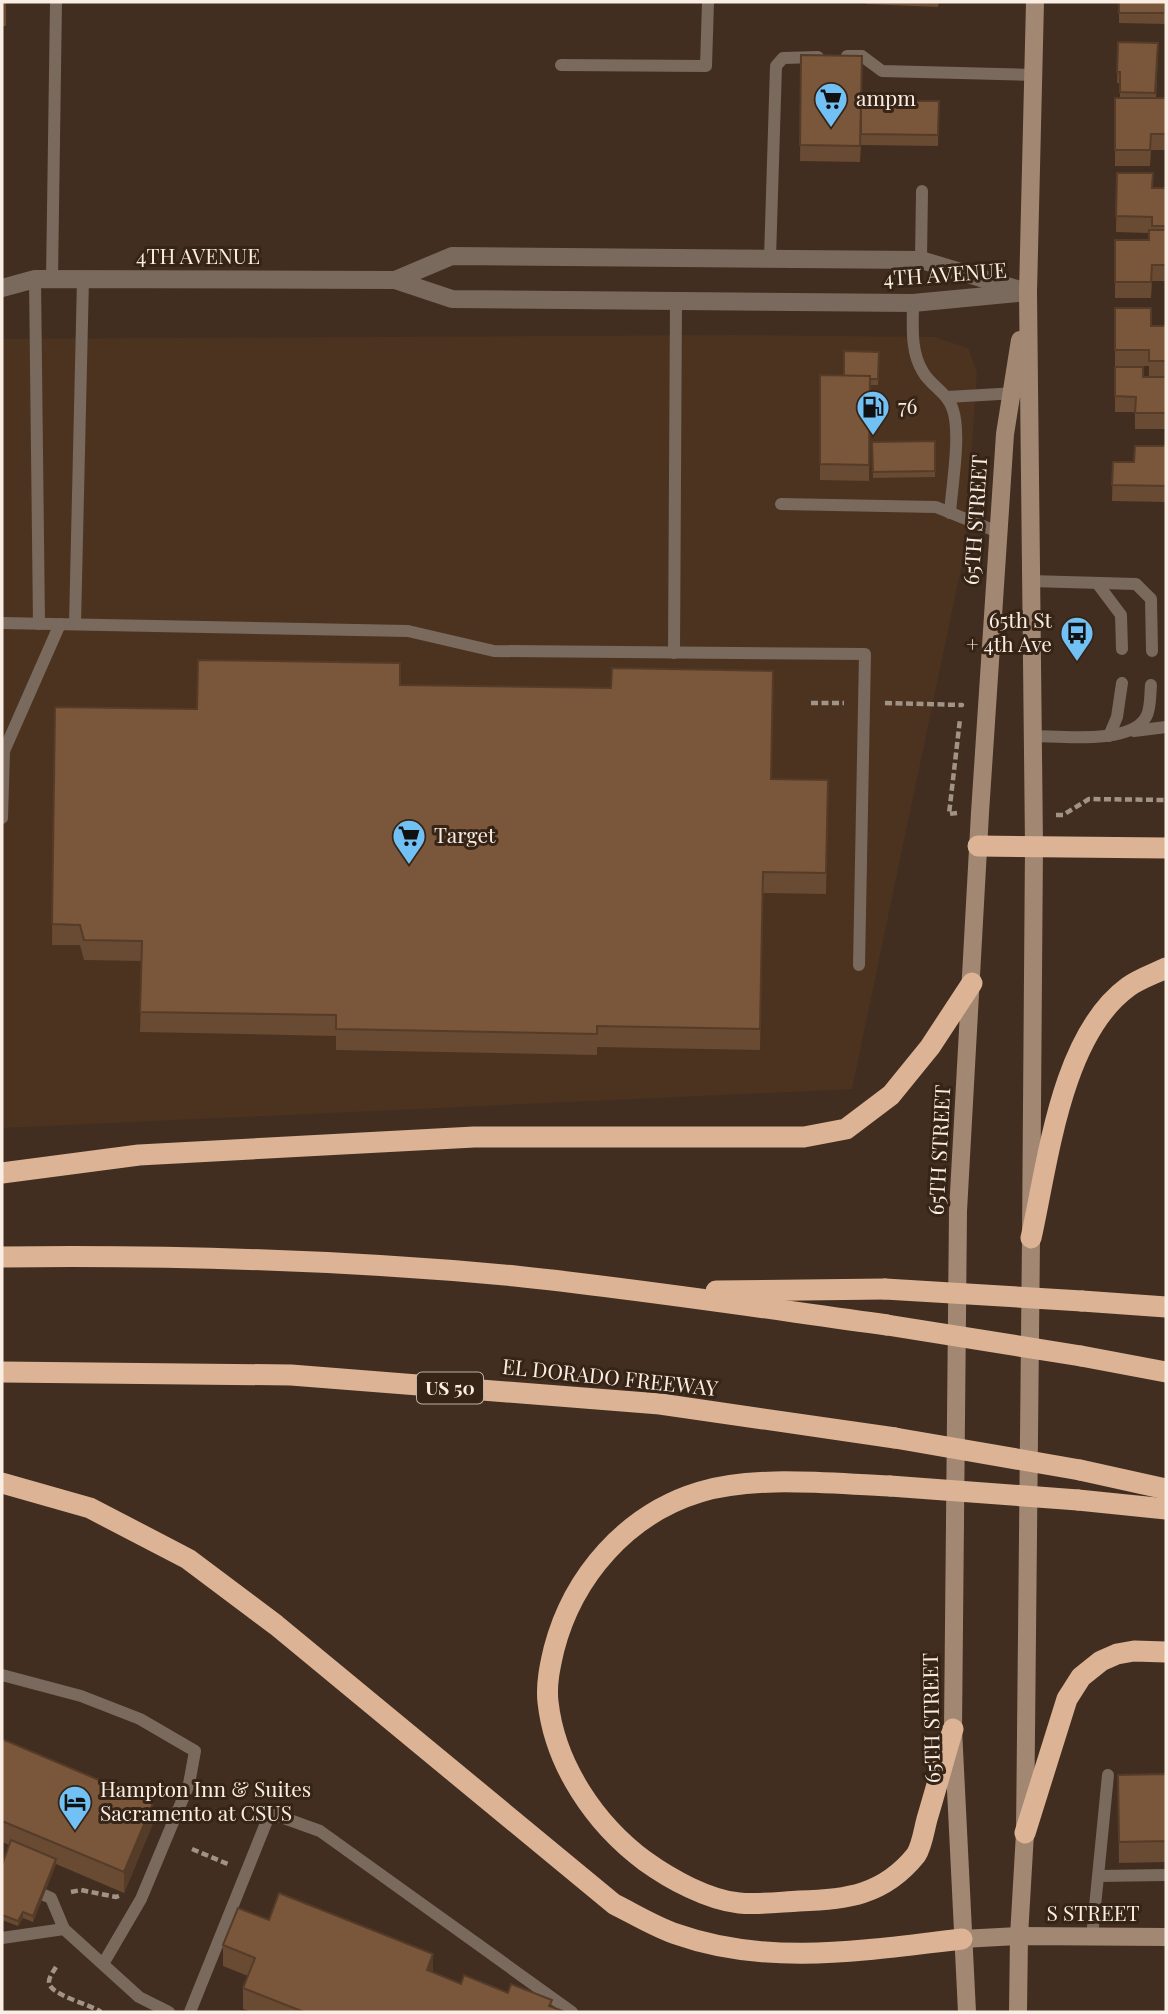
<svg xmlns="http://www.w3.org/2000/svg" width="1168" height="2014" viewBox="0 0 1168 2014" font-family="'Playfair Display',serif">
<rect width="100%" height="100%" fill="#412e20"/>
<polygon fill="#4b331f" points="736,335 935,337 968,348 977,372 965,549 852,1089 2,1128 2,339"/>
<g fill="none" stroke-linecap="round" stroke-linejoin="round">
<g stroke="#a29387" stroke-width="4.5" stroke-dasharray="7 3.5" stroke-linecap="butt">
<polyline points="811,703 844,703"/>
<polyline points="885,703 962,705 961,706"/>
<polyline points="957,813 949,814 960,719"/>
<polyline points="1056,815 1063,815 1089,799 1166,800"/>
<polyline points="192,1849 230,1865"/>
<polyline points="71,1892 81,1890 116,1897 121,1895"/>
<path d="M56,1967C53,1972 49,1977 49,1982C49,1995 90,2004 101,2012"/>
</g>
<g stroke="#7a695d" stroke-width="12">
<polyline points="847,56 862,56 882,71 1034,75"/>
<polyline points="561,65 706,66 708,2"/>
<polyline points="770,258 776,66 783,58 818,57"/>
<polyline points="921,260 922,191"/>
<polyline points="35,279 39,624"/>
<polyline points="52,279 56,2"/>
<path d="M913,303C913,326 910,351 923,372C931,386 948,393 953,410C961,435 952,485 950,513"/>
<polyline points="947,397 1017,393"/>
<polyline points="781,504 936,507 998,532"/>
<polyline points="1030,581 1136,584 1151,599 1152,651"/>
<polyline points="1097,583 1121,615 1122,649"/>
<polyline points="2,623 408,631 494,651 865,654 859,965"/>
<polyline points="75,624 83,279"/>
<polyline points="674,653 676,301"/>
<polyline points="1134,731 1166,727"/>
<path d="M1032,736C1060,736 1131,745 1146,717C1151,709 1150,694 1151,685"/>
<polyline points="1109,736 1117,717 1122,683"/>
<polyline points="2,818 4,751 60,624"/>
<polyline points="2,1675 81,1696 140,1719 195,1751 189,1784 141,1899 103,1964"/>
<polyline points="1099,1876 1166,1875"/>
<polyline points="44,1895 51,1898 64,1929"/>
<polyline points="1092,1937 1108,1775"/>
<polyline points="2,1938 64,1929 139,1997 169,2012"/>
<polyline points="190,2012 270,1813 320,1831 572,2012"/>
</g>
<g stroke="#7a695d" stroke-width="18">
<polyline points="395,280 452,256 921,260 1017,289"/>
<polyline points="2,288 35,279 395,280 452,299 913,303 1028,292"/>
</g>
<g stroke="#a28773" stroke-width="18">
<polyline points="962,1939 1019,1936 1166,1937"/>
<polyline points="967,2012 953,1729 958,1211 980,813 1005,434 1020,340"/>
<polyline points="1018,2012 1019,1936 1025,1833 1031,1238 1034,845 1028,292 1035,2"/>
</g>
<g stroke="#dcb394" stroke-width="21">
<polyline points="978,846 1166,848"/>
<polyline points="2,1173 139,1155 474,1137 804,1137 846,1129 891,1095 930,1047 972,983"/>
<path d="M1031,1238C1048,1162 1061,1036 1128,987C1139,979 1154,974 1166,968"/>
<path d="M2,1257C172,1255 345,1260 515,1276C639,1289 763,1308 887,1325"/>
<polyline points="716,1291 885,1289"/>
<polyline points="1082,1301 1166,1307"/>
<polyline points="1081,1356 1166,1372"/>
<polyline points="2,1372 291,1375 660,1404 895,1438"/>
<polyline points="1080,1470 1166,1489"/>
<path d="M2,1483L90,1508L188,1559L276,1625L614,1904C634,1914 655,1927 676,1934C769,1967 866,1950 962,1939"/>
<path d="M890,1486C832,1484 756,1475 700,1492C627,1514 573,1576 554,1649C550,1666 546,1684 548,1702C555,1765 595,1824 645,1861C670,1879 708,1900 739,1903C758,1905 780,1902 799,1901C846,1900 884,1895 916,1855C922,1846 924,1830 927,1819C936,1789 944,1759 953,1729"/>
<polyline points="1078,1500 1166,1509"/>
<polyline points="1025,1833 1067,1699 1081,1677 1101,1661 1117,1654 1134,1651 1166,1652"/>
</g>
<g stroke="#dcb394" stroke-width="21">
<polyline points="885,1289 1082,1301"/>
<polyline points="887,1325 1081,1356"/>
<polyline points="895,1438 1080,1470"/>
<polyline points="890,1486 1078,1500"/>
</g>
</g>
<g fill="#694a32">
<rect x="2" y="2" width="4" height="24"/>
<polygon points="866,2 939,2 938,7 866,4"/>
<polygon points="1119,2 1165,2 1165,24 1119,23"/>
<polygon points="1118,42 1158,54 1156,98 1166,98 1166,150 1151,150 1150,166 1115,166 1115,98 1120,98 1120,83 1117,83"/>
<polygon points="801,55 862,101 939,101 938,146 861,145 860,162 800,161"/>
<polygon points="1117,173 1153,188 1166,188 1166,281 1152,281 1151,298 1115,298 1115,240 1149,240 1149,233 1116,232"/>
<polygon points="1115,308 1151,326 1166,326 1166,377 1149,377 1149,366 1115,366"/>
<polygon points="879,352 878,385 870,385 869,481 820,480 820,375 844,376"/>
<polygon points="1115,367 1143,377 1166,377 1166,429 1135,429 1135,412 1115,412"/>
<polygon points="935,441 935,477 873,478 872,442"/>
<polygon points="1166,446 1166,502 1112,501 1113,462 1134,462"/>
<polygon points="400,685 771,779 828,780 826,894 763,893 760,1050 597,1047 597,1055 336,1050 336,1036 140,1032 142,961 84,960 80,945 52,945 55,707 197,709"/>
<polygon points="2,1739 153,1823 124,1893 56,1864 33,1922 23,1918 18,1926 2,1920 2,1865 9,1845 2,1842"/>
<polygon points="1166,1774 1166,1862 1119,1863 1118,1775"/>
<polygon points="269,1920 433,1973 461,1984 508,1993 565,2012 252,2012 243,2009 243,1988 248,1976 223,1966 223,1945"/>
</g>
<g fill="#553c29">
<polygon points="153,1803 153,1823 124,1893 124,1872"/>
<polygon points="56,1859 56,1864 33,1922 33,1916"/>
<polygon points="23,1912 23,1918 18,1926 18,1921"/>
<polygon points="433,1954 433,1975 427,1970"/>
</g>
<g fill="#7a563a" stroke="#553c29" stroke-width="2">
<rect x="1119" y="2" width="46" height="11"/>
<polygon points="1118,42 1158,43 1155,93 1120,92 1120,72 1117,72"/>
<polygon points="801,55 862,56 860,146 800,145"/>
<polygon points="1115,98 1166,98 1166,134 1151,134 1150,150 1115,150"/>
<polygon points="861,101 939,101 938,135 861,134"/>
<polygon points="1117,173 1153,173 1152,188 1166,188 1166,226 1152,226 1152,217 1116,216"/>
<polygon points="1149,230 1166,230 1166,265 1152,265 1151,282 1115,282 1115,240 1149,240"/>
<polygon points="1115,308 1151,308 1151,326 1166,326 1166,361 1149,361 1149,350 1115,350"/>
<polygon points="844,351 879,352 878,379 870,379 870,376 844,376"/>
<polygon points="1115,367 1143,367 1143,377 1166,377 1166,413 1135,413 1136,397 1115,396"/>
<polygon points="820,375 870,376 869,465 820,464"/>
<polygon points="935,441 935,471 873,472 872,442"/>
<polygon points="1135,446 1166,446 1166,486 1112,485 1113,462 1134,462"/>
<polygon points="198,660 400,663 400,685 611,688 612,668 773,671 771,779 828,780 826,873 763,872 760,1029 597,1026 597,1034 336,1029 336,1015 140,1012 142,941 84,940 80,925 52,924 55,707 197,709"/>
<polygon points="2,1739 153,1803 124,1872 2,1821"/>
<polygon points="1166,1774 1166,1841 1119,1842 1118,1775"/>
<polygon points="11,1840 56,1859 33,1916 23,1912 18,1921 2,1915 2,1865"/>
<polygon points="279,1893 433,1954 427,1970 461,1984 464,1975 508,1993 511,1984 552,2000 549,2006 565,2012 304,2012 243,1988 255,1958 223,1945 238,1908 269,1920"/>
</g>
<defs>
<symbol id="supermarket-pin" viewBox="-11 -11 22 30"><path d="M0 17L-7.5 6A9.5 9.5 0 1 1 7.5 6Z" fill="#72c1f5" stroke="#362416"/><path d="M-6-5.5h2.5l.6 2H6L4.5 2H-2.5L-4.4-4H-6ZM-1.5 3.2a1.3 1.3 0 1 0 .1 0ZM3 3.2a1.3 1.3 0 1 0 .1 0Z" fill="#111"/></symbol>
<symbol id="fuel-pin" viewBox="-11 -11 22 30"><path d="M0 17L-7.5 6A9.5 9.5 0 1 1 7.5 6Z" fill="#72c1f5" stroke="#362416"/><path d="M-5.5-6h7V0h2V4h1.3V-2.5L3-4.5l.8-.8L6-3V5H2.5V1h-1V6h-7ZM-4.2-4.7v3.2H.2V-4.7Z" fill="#111"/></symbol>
<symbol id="bus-pin" viewBox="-11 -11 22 30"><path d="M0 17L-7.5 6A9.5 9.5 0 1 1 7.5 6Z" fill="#72c1f5" stroke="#362416"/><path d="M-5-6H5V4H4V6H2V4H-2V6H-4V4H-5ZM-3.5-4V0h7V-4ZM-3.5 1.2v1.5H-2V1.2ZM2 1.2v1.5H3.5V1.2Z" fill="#111"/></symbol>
<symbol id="hotel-pin" viewBox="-11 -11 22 30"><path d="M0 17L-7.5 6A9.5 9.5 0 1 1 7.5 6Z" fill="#72c1f5" stroke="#362416"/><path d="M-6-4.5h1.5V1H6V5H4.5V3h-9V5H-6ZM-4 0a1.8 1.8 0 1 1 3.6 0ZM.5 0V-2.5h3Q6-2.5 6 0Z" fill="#111"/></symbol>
</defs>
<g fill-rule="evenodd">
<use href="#supermarket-pin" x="812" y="80" width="38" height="52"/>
<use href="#fuel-pin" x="854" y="388" width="38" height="52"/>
<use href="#bus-pin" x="1058" y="614" width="38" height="52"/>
<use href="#supermarket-pin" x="390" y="817" width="38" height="52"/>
<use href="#hotel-pin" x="56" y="1783" width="38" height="52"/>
</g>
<g text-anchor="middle" stroke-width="6" stroke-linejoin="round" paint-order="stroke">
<rect fill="#362416" stroke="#bfb1a6" stroke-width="2" x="417" y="1372.5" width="66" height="31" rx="5"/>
<g font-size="19" font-weight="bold" fill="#faeee4">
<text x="450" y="1395">US 50</text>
</g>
<g font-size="21" fill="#faeee4" stroke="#362416" text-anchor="start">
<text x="856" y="106">ampm</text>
<text x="898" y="414">76</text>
<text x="1052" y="628" text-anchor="end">65th St<tspan x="1052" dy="24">+ 4th Ave</tspan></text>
<text x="434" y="843">Target</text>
<text x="100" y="1797">Hampton Inn &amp; Suites<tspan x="100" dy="24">Sacramento at CSUS</tspan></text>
</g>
<g font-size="21" fill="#faeee4" stroke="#362416">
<text x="198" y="264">4TH AVENUE</text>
<text transform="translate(945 275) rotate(-4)" y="7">4TH AVENUE</text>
<text transform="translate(976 520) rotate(-86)" y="7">65TH STREET</text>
<text transform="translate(940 1150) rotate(-87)" y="7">65TH STREET</text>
<text transform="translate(610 1378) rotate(6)" y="7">EL DORADO FREEWAY</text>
<text transform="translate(932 1718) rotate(-91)" y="7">65TH STREET</text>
<text x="1093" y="1921">S STREET</text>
</g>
</g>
<rect width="1168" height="2014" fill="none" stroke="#faeee4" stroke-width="7"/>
</svg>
